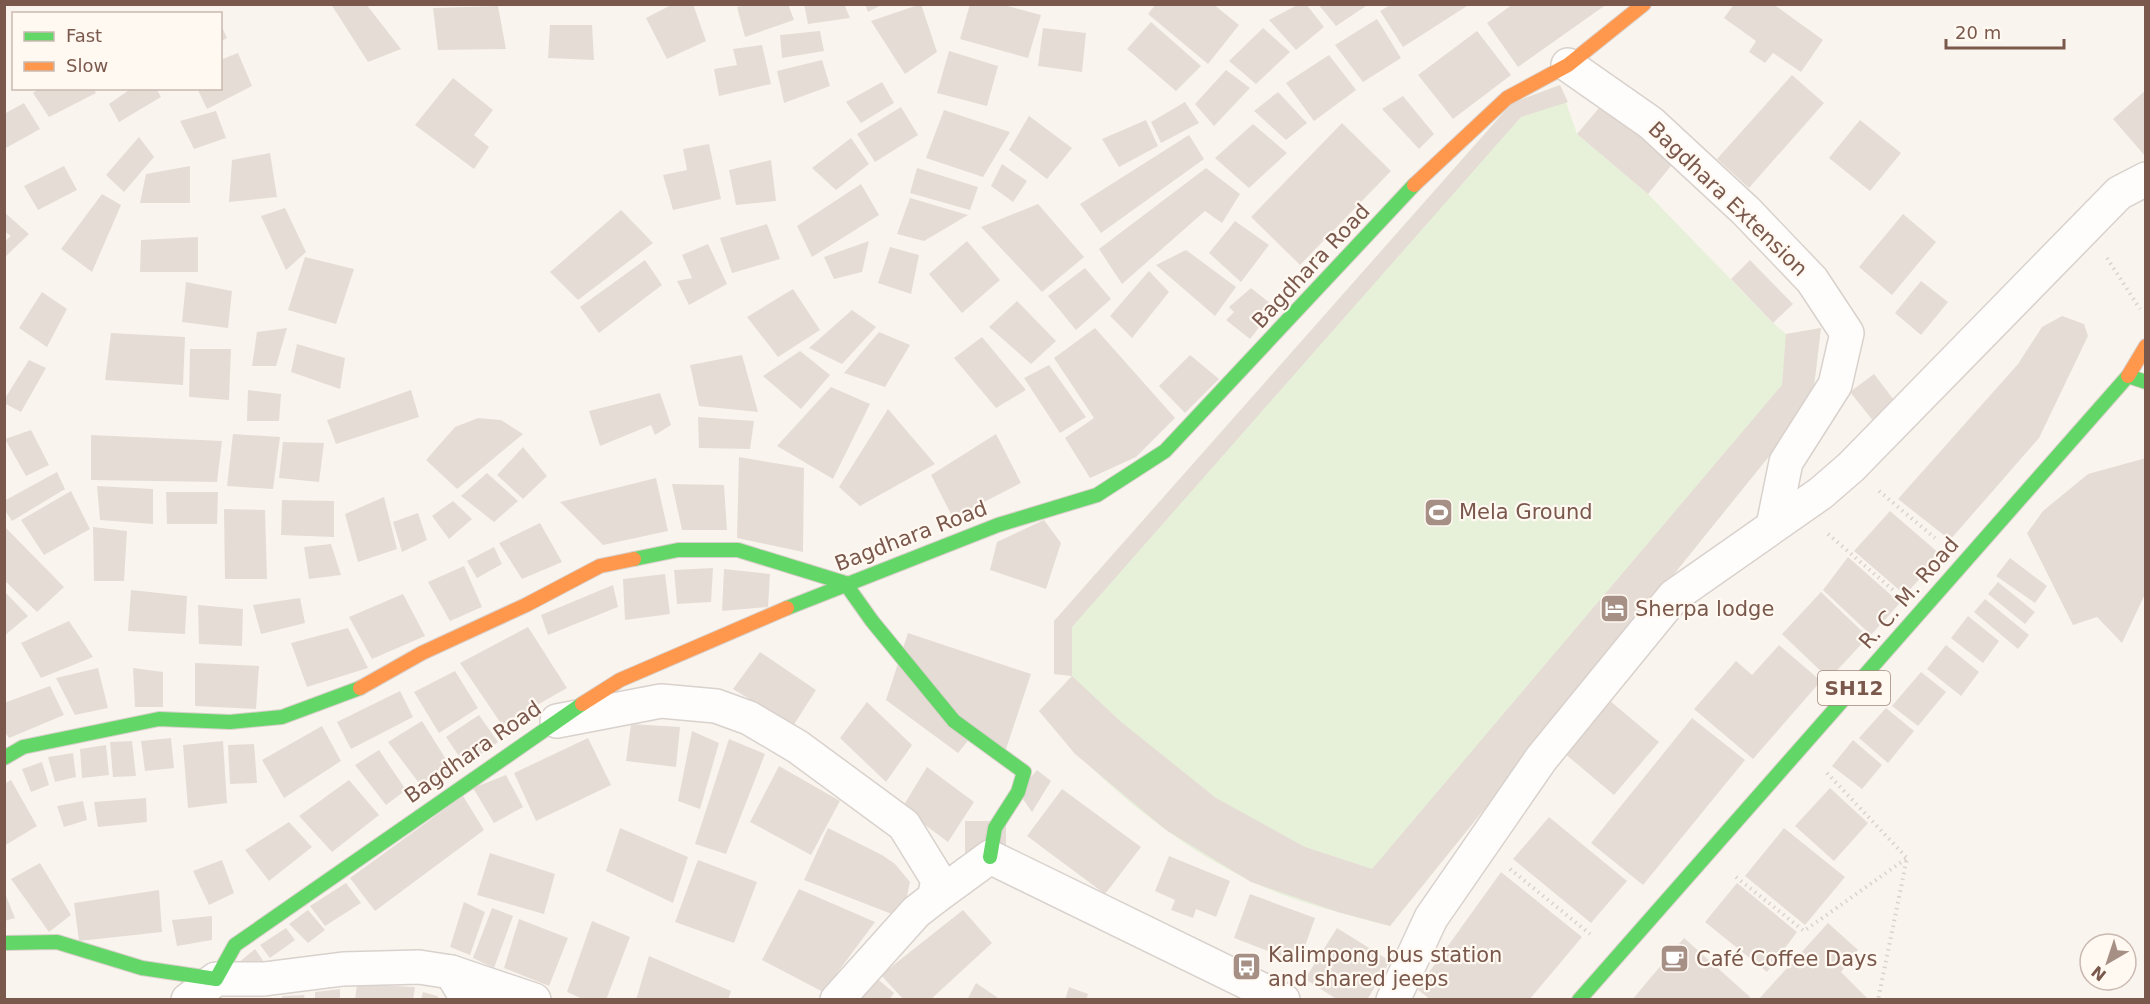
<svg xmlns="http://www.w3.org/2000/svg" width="2150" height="1004" viewBox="0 0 2150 1004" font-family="'DejaVu Sans',sans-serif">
<rect width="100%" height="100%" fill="#f9f4ee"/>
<path fill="#e7f0d9" d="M1560,85L1577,134L1648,194L1773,323L1786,334L1821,328L1812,403L1390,926C1345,914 1293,902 1251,881C1170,842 1096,779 1039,711L1072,676L1054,674V621L1512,103Z"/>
<g fill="#e6dcd6">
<polygon points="331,4 366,4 401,49 368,62"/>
<polygon points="673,4 693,4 706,41 667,59 646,18"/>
<polygon points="748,4 788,4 794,20 745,37 737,7"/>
<polygon points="804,4 844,4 850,18 808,24"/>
<polygon points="865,4 883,4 868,12"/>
<polygon points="921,4 937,52 905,74 871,21"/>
<polygon points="970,4 1000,4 1041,15 1028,58 960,39"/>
<polygon points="1156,4 1213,4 1239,25 1208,64 1148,14"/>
<polygon points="1299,4 1306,4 1324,27 1296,50 1269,20"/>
<polygon points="1318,4 1369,4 1336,26"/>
<polygon points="1392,4 1466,4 1467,6 1403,47 1380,11"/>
<polygon points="1513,4 1607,4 1518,67 1487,23"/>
<polygon points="1734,4 1773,4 1823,40 1801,72 1773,53 1765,63 1749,52 1756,41 1724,18"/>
<polygon points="498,6 506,49 438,50 433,8"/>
<polygon points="1377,19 1401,58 1363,82 1335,45"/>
<polygon points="1151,22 1201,66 1176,91 1127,49"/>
<polygon points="220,23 227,38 220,42"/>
<polygon points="550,25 592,25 594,60 548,58"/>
<polygon points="1043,28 1086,33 1082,72 1038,66"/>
<polygon points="1263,28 1290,52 1256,84 1229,61"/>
<polygon points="820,31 824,51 782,58 780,35"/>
<polygon points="1477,31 1511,75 1453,119 1418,75"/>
<polygon points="762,45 771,84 719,96 714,69 737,65 733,49"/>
<polygon points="949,51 998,66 987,106 937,93"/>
<polygon points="238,53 252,86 207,109 197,88 220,88 220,60"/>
<polygon points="1329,55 1356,90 1314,121 1286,83"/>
<polygon points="822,60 830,86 784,103 777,71"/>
<polygon points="1226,70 1250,88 1214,126 1195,104"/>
<polygon points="1792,75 1824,103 1749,188 1717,159"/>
<polygon points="453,78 493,110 474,135 489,147 474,169 415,125"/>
<polygon points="882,82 894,103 861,123 846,102"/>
<polygon points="1560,85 1568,102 1521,117 1072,627 1072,676 1054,674 1054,621 1512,103"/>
<polygon points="40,88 93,88 96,93 49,117 33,93"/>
<polygon points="132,88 156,88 161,97 119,122 109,104"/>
<polygon points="2146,90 2146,157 2113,119"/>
<polygon points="1278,92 1307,123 1286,140 1254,111"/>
<polygon points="1403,96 1434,134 1419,149 1382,109"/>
<polygon points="1605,101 1675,161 1648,194 1577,134"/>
<polygon points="1185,102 1199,123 1161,143 1151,122"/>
<polygon points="24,103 40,129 4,149 4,114"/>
<polygon points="901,107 918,135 875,162 857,134"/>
<polygon points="944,110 1010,132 983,177 926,158"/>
<polygon points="216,111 226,138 194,149 180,121"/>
<polygon points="1029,116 1072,148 1047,179 1009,150"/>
<polygon points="1146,120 1158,146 1119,167 1102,139"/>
<polygon points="1860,120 1901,153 1870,191 1829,158"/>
<polygon points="1342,123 1391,171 1300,265 1251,217"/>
<polygon points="1253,124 1287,153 1249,188 1215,158"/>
<polygon points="1189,135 1204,159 1101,233 1080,204"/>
<polygon points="139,137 154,157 124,192 106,175"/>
<polygon points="851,138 869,164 836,190 812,168"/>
<polygon points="709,144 721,199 673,210 663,175 687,170 683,149"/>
<polygon points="270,153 277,197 229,202 232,160"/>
<polygon points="771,160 776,201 736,205 729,170"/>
<polygon points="1002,164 1027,181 1013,202 991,186"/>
<polygon points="64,166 77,190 38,210 24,186"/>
<polygon points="190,166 190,203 140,203 146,174"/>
<polygon points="917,168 978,187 970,210 910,193"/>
<polygon points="1206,168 1240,194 1222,223 1205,211 1122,284 1099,249"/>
<polygon points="861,184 879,215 812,257 797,226"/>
<polygon points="102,194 121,205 92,272 61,249"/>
<polygon points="910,198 968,215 924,241 897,234"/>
<polygon points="1038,204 1084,257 1042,292 981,227"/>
<polygon points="285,208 306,252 286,270 261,216"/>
<polygon points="621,210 653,243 578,300 550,272"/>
<polygon points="4,212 29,234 4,258 4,242 11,236 4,231"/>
<polygon points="1903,214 1936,242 1892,295 1859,267"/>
<polygon points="1235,221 1269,245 1241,282 1209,253"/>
<polygon points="767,224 780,259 732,273 720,238"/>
<polygon points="198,237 198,272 140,272 141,240"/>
<polygon points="869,241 862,272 834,279 824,257"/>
<polygon points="967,241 1000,280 962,313 929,274"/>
<polygon points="708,244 727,284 689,305 677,281 692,278 682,255"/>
<polygon points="890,247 919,255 911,294 878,283"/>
<polygon points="1186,250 1236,287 1215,316 1156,265"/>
<polygon points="305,257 354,269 336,324 288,310"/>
<polygon points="645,260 662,285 599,333 580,307"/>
<polygon points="1750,260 1793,304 1773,323 1731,279"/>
<polygon points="1085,268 1111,299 1076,330 1048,296"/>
<polygon points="1149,271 1169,292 1132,338 1110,316"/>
<polygon points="1921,281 1948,302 1921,335 1895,313"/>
<polygon points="186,282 232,291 228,328 182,322"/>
<polygon points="1251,288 1275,307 1250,339 1226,320 1234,312 1229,307"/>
<polygon points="793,289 820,330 778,357 747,317"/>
<polygon points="42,292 67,309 47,347 19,328"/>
<polygon points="1017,301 1056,341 1031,364 989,327"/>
<polygon points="852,310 876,327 842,364 809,348"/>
<polygon points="2062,316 2084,324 2088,336 2039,438 1950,540 1898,499 2018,364 2042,327"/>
<polygon points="287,328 276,366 252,366 257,332"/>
<polygon points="1095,328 1175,418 1136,457 1090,478 1065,438 1094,418 1054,358"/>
<polygon points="1821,328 1812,403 1390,926 1338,912 1251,882 1166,830 1075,754 1039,711 1072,676 1120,721 1216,798 1305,847 1372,869 1782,385 1786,334"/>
<polygon points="879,332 910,345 885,387 844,373"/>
<polygon points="111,333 185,337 183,385 105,380"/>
<polygon points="982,337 1026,390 996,408 954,358"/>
<polygon points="297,344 345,358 340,389 291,372"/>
<polygon points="190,349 231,349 229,400 189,397"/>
<polygon points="800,351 830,375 801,409 763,376"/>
<polygon points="742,355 758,412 699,406 690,365"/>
<polygon points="1190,355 1219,379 1185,413 1159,386"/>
<polygon points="29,360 46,368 21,412 4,403 4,400"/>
<polygon points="1049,365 1086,417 1060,433 1024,378"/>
<polygon points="1874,374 1897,404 1874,422 1850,392"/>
<polygon points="831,387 870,404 833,479 777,446"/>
<polygon points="248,390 281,394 279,421 247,421"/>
<polygon points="411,390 419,417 336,444 327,420"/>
<polygon points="660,393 671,425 655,435 651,425 600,446 589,411"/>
<polygon points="888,409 935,464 860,506 839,487"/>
<polygon points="698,417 754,421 750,449 699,448"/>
<polygon points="478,418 501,420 523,434 457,489 426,460 455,427"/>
<polygon points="31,430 49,465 26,476 5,439"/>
<polygon points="233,434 280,437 273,489 227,486"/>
<polygon points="996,434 1021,483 953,518 931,475"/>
<polygon points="91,435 222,441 217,482 91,480"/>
<polygon points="283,442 324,443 319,482 279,478"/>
<polygon points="523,447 547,476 523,499 497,475"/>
<polygon points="739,457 804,468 803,552 737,538"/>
<polygon points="2146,458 2146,592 2122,643 2097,617 2073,625 2027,533 2043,511 2088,474"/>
<polygon points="57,472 65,489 12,521 4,509 4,501"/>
<polygon points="487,473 518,501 494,522 461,496"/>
<polygon points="656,478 668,531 603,545 560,502"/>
<polygon points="672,484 724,485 727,530 682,530"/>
<polygon points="97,486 153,489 153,524 100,520"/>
<polygon points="71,491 90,529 44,555 21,520"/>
<polygon points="166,492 218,492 217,524 167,524"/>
<polygon points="384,497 397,549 358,562 345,514"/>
<polygon points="282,500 334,501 334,537 281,535"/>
<polygon points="453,501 472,519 449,539 432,516"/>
<polygon points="224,509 265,510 267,579 225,579"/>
<polygon points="1890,511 1941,555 1905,595 1854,551"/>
<polygon points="418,513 427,540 402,552 393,522"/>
<polygon points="1044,520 1061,543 1046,589 990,570 997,542"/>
<polygon points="540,523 562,562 522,579 499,543"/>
<polygon points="4,526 64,587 37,612 4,580"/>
<polygon points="93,527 127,531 124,581 94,581"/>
<polygon points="331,544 341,575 309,579 304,547"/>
<polygon points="494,547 502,564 477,578 467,561"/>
<polygon points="1848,557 1900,603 1871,635 1823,590"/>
<polygon points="2010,558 2047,586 2035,603 1996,576"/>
<polygon points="464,566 482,607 450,621 428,582"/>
<polygon points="713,568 711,602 677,604 674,570"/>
<polygon points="724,569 770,574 768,607 722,611"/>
<polygon points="665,574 670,614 625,620 623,579"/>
<polygon points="1998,582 2035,612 2025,624 1988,594"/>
<polygon points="613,585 618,607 548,635 541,615"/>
<polygon points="131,590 187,596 185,634 128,631"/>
<polygon points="4,591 28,616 4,636"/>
<polygon points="1821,592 1868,637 1829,679 1782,634"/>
<polygon points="403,594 425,636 372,659 349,617"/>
<polygon points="300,598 305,623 261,634 253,605"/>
<polygon points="1985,599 2029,635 2018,649 1974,612"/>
<polygon points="198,605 243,609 242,646 199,644"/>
<polygon points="1968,616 1999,641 1983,663 1951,638"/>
<polygon points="69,621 93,657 41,678 21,643"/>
<polygon points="528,627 567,688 502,725 460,663"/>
<polygon points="348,628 368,668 307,687 291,643"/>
<polygon points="908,633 1031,674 1006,749 971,737 958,753 886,700"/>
<polygon points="1779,645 1821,681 1753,759 1694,709 1736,661 1752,675"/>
<polygon points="1946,645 1979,672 1961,696 1927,669"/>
<polygon points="760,652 816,690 793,726 733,689"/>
<polygon points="195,663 259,666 256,709 195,706"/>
<polygon points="98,668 108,708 75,715 56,678"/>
<polygon points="133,668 163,672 163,707 135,707"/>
<polygon points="455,671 478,708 439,733 414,692"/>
<polygon points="1921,672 1946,692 1918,726 1892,706"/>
<polygon points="50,686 64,715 9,738 4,731 4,703"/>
<polygon points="400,691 413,717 351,749 337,722"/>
<polygon points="1609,700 1659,742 1614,795 1564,753"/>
<polygon points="867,702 912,745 886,782 840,738"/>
<polygon points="1886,708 1914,731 1888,763 1859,738"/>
<polygon points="479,715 498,742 465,765 446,737"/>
<polygon points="1692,718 1745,760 1643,885 1591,843"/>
<polygon points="422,721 454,772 428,795 388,742"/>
<polygon points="631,724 680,727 676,767 626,761"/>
<polygon points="322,726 341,761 284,798 262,760"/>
<polygon points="692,731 719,743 700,809 678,801"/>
<polygon points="171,738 174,768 145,771 141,741"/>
<polygon points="588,738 611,785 536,821 514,773"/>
<polygon points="729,739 765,754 726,854 695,844"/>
<polygon points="1853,740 1882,765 1862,789 1832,766"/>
<polygon points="132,741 136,776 113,777 110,742"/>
<polygon points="223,741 227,803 188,808 183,745"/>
<polygon points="254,744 257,783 230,784 228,745"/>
<polygon points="106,745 109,775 82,778 80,749"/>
<polygon points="379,750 406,790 386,805 355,765"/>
<polygon points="73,753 76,777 55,782 48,757"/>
<polygon points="42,762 49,785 31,792 22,769"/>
<polygon points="779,766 840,801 811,855 750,822"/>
<polygon points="927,767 974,802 948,842 902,808"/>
<polygon points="1037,770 1051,781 1032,812 1018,792"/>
<polygon points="506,775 523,807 494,823 473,788"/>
<polygon points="11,780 37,826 4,846 4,784"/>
<polygon points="349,780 379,815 332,852 299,816"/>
<polygon points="1830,788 1868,823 1834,861 1795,826"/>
<polygon points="1062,789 1141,847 1105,894 1027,836"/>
<polygon points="463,796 484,830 375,911 350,878"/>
<polygon points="146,798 147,822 98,827 94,802"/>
<polygon points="83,801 87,820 64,827 57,806"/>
<polygon points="1549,817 1627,881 1591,923 1513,859"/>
<rect x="965" y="821" width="41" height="34"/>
<polygon points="289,822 312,847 269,881 245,850"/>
<polygon points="620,828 688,857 673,903 606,871"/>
<polygon points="828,828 882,855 895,864 910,882 906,901 897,916 804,880"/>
<polygon points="1784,828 1845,877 1805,925 1745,876"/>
<polygon points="490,853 555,874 544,914 477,895"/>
<polygon points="1169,856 1230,881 1216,917 1196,909 1193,918 1171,910 1175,900 1155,891"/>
<polygon points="222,860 234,893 209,905 193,871"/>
<polygon points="698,860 757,882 734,943 675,922"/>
<polygon points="40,863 71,915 49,932 11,879"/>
<polygon points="1501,872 1582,937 1529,1000 1431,1000 1417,989"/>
<polygon points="346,883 361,903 325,926 310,906"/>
<polygon points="1737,883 1797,932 1767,972 1705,922"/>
<polygon points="799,889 875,922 823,992 762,960"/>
<polygon points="159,890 162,932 79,941 74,903"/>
<polygon points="4,891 15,918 4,921"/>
<polygon points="1250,894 1315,918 1299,963 1234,938"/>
<polygon points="464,902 485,912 470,955 450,947"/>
<polygon points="492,908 513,916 494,968 473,958"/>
<polygon points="308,910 325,930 308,943 289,924"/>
<polygon points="963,910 992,943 930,1000 904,1000 881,975"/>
<polygon points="212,916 212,940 177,946 172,920"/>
<polygon points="519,919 568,938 549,986 504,968"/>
<polygon points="592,921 630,937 606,1000 585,1000 567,992"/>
<polygon points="1828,923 1858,950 1841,972 1867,998 1758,1000"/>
<polygon points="286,928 295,940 270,958 260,945"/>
<polygon points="1337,928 1390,961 1367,1000 1338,1000 1305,979"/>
<polygon points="1684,938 1750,997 1748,1000 1632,1000"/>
<polygon points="255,949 264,962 244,973 237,964"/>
<polygon points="649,956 731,991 728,1000 636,1000"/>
<polygon points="874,976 894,993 889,1000 854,1000"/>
<polygon points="976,983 1001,1000 967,1000"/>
<polygon points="357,984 415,987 413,1000 355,1000"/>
<polygon points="1069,987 1088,994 1086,1000 1065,1000"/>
<polygon points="340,989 340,1000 315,1000 315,992"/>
<polygon points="423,992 437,996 441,1000 421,1000"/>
<polygon points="304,995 305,1000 283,1000 282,996"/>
</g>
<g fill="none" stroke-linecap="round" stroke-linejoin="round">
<defs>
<g id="street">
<polyline points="1568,65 1651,123 1746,211 1812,280 1847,333 1835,385 1786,462 1773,526"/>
<polyline points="557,721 661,701 716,706 749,718 798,747 904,825 938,880 934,898 916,912 837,1000"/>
<polyline points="934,898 990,857 1283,1000"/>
<polyline points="451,972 534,1000"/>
<polyline points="188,1000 216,979 264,979 343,969 419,967 451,972 468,1000"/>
<polyline points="1393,1000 1431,918 1541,759 1674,596 1821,493 1851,467 2119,193 2146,179"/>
</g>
<g id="fast">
<polyline points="634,559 678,550 738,550 845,583 872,621 954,721 1024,772 1018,792 995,828 990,857"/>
<polyline points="787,608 998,525 1097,495 1165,451 1414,185"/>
<polyline points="4,758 23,747 159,719 230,722 282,717 360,688"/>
<polyline points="4,943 57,942 142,968 216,979 235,945 582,704"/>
<polyline points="1579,1000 2128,376 2146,382"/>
</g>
<g id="slow">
<polyline points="1414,185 1507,98 1568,65 1644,4"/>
<polyline points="2128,376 2146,346"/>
<polyline points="360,688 422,653 526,605 600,566 634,559"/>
<polyline points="582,704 620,680 787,608"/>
</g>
</defs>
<use href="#street" stroke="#d9d1cc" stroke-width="36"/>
<use href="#fast" stroke="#d9cfca" stroke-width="16"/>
<use href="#slow" stroke="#d9cfca" stroke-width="16"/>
<g stroke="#dbd2ce" stroke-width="4" stroke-dasharray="1.5 4.5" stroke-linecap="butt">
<polyline points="2107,258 2140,309"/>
<polyline points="1879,491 1935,538"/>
<polyline points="1828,534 1893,590"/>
<polyline points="1827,773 1907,858"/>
<polyline points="1510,869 1590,934"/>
<polyline points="1736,877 1804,931 1907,858 1878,1000"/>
</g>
<use href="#street" stroke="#fefdfc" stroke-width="33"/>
<use href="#fast" stroke="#63d668" stroke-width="14"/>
<use href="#slow" stroke="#ff974d" stroke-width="14"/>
</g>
<defs>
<symbol id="stadium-square" viewBox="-11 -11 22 22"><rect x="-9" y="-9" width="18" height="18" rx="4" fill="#a68f85" stroke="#fff9f2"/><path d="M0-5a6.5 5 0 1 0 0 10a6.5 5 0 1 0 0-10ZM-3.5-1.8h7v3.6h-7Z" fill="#fff"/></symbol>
<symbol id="hotel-square" viewBox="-11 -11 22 22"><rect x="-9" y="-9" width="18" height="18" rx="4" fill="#a68f85" stroke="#fff9f2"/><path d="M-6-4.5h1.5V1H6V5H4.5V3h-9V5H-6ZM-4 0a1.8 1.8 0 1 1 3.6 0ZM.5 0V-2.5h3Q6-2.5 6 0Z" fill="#fff"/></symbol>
<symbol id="cafe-square" viewBox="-11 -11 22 22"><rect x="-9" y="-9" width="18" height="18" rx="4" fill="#a68f85" stroke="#fff9f2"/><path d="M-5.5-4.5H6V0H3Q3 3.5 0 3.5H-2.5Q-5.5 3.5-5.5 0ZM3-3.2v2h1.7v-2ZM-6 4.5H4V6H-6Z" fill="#fff"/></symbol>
<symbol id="bus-square" viewBox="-11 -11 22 22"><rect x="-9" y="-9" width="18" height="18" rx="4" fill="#a68f85" stroke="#fff9f2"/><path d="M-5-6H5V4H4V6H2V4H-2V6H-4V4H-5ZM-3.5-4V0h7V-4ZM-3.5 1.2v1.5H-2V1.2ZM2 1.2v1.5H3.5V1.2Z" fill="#fff"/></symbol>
</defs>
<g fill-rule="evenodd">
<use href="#stadium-square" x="1422" y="496" width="33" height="33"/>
<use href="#hotel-square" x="1598" y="592" width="33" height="33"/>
<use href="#cafe-square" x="1658" y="942" width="33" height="33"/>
<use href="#bus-square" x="1230" y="950" width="33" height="33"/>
</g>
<g text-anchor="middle" stroke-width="4.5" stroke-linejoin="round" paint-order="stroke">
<rect fill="#fff9f2" stroke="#a2887e" stroke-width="1.5" x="1818" y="671" width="72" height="34" rx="4.5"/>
<g font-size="20" font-weight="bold" fill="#7a584c">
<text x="1854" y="695">SH12</text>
</g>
<g font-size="21" fill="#7a584c" stroke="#fff9f2">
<text transform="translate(1728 199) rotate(44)" y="7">Bagdhara Extension</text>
<text transform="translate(1311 266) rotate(-47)" y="7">Bagdhara Road</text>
<text transform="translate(911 536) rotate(-21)" y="7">Bagdhara Road</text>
<text transform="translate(1909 593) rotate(-49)" y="7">R. C. M. Road</text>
<text transform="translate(473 752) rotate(-35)" y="7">Bagdhara Road</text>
</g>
<g font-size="21" fill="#7a584c" stroke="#fff9f2" text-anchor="start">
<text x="1459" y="519">Mela Ground</text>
<text x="1635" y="616">Sherpa lodge</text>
<text x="1268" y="962">Kalimpong bus station<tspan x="1268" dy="24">and shared jeeps</tspan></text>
<text x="1696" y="966">Café Coffee Days</text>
</g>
</g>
<rect width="2150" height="1004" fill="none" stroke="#7a584c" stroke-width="12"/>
<rect x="12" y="12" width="210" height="78" fill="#fff9f2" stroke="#cab9b0" stroke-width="1.5"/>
<rect x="24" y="32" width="30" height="9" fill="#63d668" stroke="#cab9b0" stroke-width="1.5"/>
<text x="66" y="42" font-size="18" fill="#7a584c">Fast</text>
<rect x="24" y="62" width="30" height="9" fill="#ff974d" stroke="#cab9b0" stroke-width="1.5"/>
<text x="66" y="72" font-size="18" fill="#7a584c">Slow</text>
<g transform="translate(2108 962) rotate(219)"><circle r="28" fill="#fff9f2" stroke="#cab9b0" stroke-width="1.5"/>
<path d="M0-4.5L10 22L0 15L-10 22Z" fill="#a68f85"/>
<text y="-9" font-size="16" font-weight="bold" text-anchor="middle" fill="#7a584c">N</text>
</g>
<path d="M1946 39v9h118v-9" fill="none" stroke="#7a584c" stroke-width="3"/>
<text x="1955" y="39" font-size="18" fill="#7a584c" stroke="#fff9f2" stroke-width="4.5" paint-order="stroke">20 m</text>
</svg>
